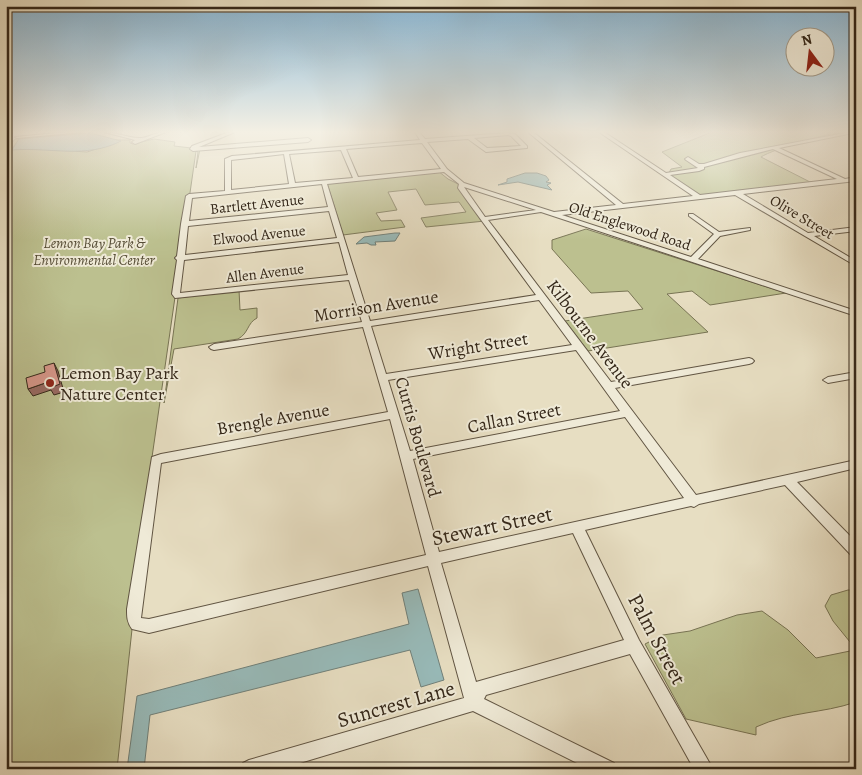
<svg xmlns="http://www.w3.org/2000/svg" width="862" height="775" viewBox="0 0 862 775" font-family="Alegreya,serif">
<rect width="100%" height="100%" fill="#e7dec2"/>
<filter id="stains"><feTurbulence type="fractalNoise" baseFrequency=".004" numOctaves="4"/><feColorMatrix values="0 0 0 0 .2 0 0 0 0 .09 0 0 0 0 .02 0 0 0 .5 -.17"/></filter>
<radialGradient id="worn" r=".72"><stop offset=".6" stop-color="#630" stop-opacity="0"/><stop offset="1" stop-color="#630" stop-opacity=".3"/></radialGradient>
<g fill="#bcc08f" stroke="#787454">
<path d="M712,132H856V135C855,134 849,132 848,132C833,131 773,149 761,157L812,183L703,197L668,175L671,169L682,167L662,152Z"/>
<polygon points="15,139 19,139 12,149 40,149 87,152 120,141 115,140 130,140 130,143 133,144 154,139 175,142 174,146 200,149 196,168 198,152 196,151 146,499 117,769 6,769 6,150"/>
<polygon points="438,171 448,179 460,185 485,221 426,227 421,218 466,212 459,202 425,205 416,189 388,192 397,210 376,213 381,221 401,220 405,227 343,235 327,183"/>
<polygon points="586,229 786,293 710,305 692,291 667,294 708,332 588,351 565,321 643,309 628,291 591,293 552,249 552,240"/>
<path d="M239,290L240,310L257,308V318C247,323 249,333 238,339L174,349L164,403L178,298Z"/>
<path d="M848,590H856V702C821,714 791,711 756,727V735L686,719L645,644L663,635L690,631L737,615L762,611L788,630L816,658L850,651V642L833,621L825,606L831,595Z"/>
</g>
<g fill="#98bbba" stroke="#70807a">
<path d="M90,133L121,141C86,159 50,147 12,150L19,139Z"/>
<polygon points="525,173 537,173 546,176 549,180 546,182 551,183 547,185 552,190 518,182 498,185 507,182 507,179"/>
<polygon points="395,233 400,233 395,241 375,242 376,245 371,245 367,243 356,244 364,237"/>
<polygon points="418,589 444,680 421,687 410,650 150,715 144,769 127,769 137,696 409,624 402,593"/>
</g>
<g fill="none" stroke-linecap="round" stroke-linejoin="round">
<defs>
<g id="minor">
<polygon points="67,132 85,132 17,138 15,137"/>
<path d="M104,132C116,132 127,138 139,138C149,138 157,131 166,132L135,144L132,142L135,140Z"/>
<polygon points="229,132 235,132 199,147 308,138 311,140 308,142 193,151 190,149 192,146"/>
<path d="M415,132H419L425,139L508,133L515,134L527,146V148L486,152L468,139L427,142L447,169L464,183L554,212L616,205L528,132H533L623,204L693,196L599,132H604L666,173L698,168L686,160L685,159L688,157L699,164H704L740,153L850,132L853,133L779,148L845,179L856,177V181L743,194L808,233L856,227V231L814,236L856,261V266L735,195L562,215L691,257L714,234L689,216V214H693L719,232L750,228V230L720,236L698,259L856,311V316L541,212L488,220L611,382L749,358L752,359L754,361L752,363L749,364L615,388L696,495L856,460V468L797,482L856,542V557L851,555L785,485L699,504L694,507L691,506L585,530L639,640L713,769H694L630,654L486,695L484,699L614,763L617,769H589L473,711L280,769H240L243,763L249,760L464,698L428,566L149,633L132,629C127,622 127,617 127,609L152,457L161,454L388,412L363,327L214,350L211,349L209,347L214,344L362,322L349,280L175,298L172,294L177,260L175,258L177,256L181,224L186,196L189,194L225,191V159L232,156L420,140ZM508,135L511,136L521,146L487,148L474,138ZM422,143L441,169L358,177L346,149ZM773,149L837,179L700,195L670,175L699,171L704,169V167ZM341,150L353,178L295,183L289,154ZM284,154L289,184L231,190V160ZM444,172L459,184L458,188L468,202L536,295L370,321L327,184ZM322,184L328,207L189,221L192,198ZM464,187L536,210L485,217ZM329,211L337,238L185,255L188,226ZM339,242L348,275L180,293L184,260ZM539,300L572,345L386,374L371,326ZM576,350L620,411L410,451L388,380ZM625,417L684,498L439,552L413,459ZM390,419L426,555L149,619L141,618L161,463ZM573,533L624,640L476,682L441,563Z"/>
<polygon points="856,372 856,378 828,383 823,380 828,377"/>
</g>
</defs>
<use href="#minor" stroke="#615543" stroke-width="2"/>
<use href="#minor" fill="#efead7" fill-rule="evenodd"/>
</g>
<polygon fill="#986a62" stroke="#342719" points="54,363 58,371 64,392 54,395 51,390 33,396 28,389 48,382"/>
<polygon fill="#d9988c" stroke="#342719" points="54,363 60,384 50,388 48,382 28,389 26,378 45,372 44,366"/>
<linearGradient id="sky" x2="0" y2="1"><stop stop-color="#88b7d6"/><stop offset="0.55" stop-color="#f4f0e4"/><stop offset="1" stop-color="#f4f0e4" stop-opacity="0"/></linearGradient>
<rect width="862" height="240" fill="url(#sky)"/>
<circle fill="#8f2418" stroke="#efead7" stroke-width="2" cx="50" cy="383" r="5"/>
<g text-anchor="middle" stroke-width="4" stroke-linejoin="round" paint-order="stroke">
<g font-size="15" fill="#342719" stroke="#efead7">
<text transform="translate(257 204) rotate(-6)" y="5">Bartlett Avenue</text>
<text transform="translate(802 217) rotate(31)" y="5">Olive Street</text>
<text transform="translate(630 226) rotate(18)" y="5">Old Englewood Road</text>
<text transform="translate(259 235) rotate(-6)" y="5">Elwood Avenue</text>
<text transform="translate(265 273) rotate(-7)" y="5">Allen Avenue</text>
</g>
<g font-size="15" font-style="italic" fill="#564d36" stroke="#efead7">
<text x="94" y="248">Lemon Bay Park &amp;<tspan x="94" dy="17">Environmental Center</tspan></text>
</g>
<g font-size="18" fill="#342719" stroke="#efead7">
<text transform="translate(376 306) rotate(-9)" y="6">Morrison Avenue</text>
<text transform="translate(590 334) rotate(53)" y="6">Kilbourne Avenue</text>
<text transform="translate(478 346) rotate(-9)" y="6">Wright Street</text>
<text transform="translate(514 418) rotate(-11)" y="6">Callan Street</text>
<text transform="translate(273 419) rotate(-10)" y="6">Brengle Avenue</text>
<text transform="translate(418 437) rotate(74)" y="6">Curtis Boulevard</text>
</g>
<g font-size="18" fill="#342719" stroke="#efead7" text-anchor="start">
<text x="60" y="379">Lemon Bay Park<tspan x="60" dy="21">Nature Center</tspan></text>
</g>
<g font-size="21" fill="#342719" stroke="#efead7">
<text transform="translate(492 526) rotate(-12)" y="7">Stewart Street</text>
<text transform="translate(657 639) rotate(62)" y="7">Palm Street</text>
<text transform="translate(396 704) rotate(-16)" y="7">Suncrest Lane</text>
</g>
</g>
<rect width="862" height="775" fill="none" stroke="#e7dec2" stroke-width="25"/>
<rect x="8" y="8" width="847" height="760" fill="none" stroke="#342719" stroke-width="2.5"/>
<rect x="12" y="12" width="837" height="750" fill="none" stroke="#342719"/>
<g transform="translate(810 52) rotate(345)"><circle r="24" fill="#efead7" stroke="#a49c8b"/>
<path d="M0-4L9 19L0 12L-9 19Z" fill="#8f2418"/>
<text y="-8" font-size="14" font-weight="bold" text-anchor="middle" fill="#342719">N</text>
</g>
<rect width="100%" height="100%" filter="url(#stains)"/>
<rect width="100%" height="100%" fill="url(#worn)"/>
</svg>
